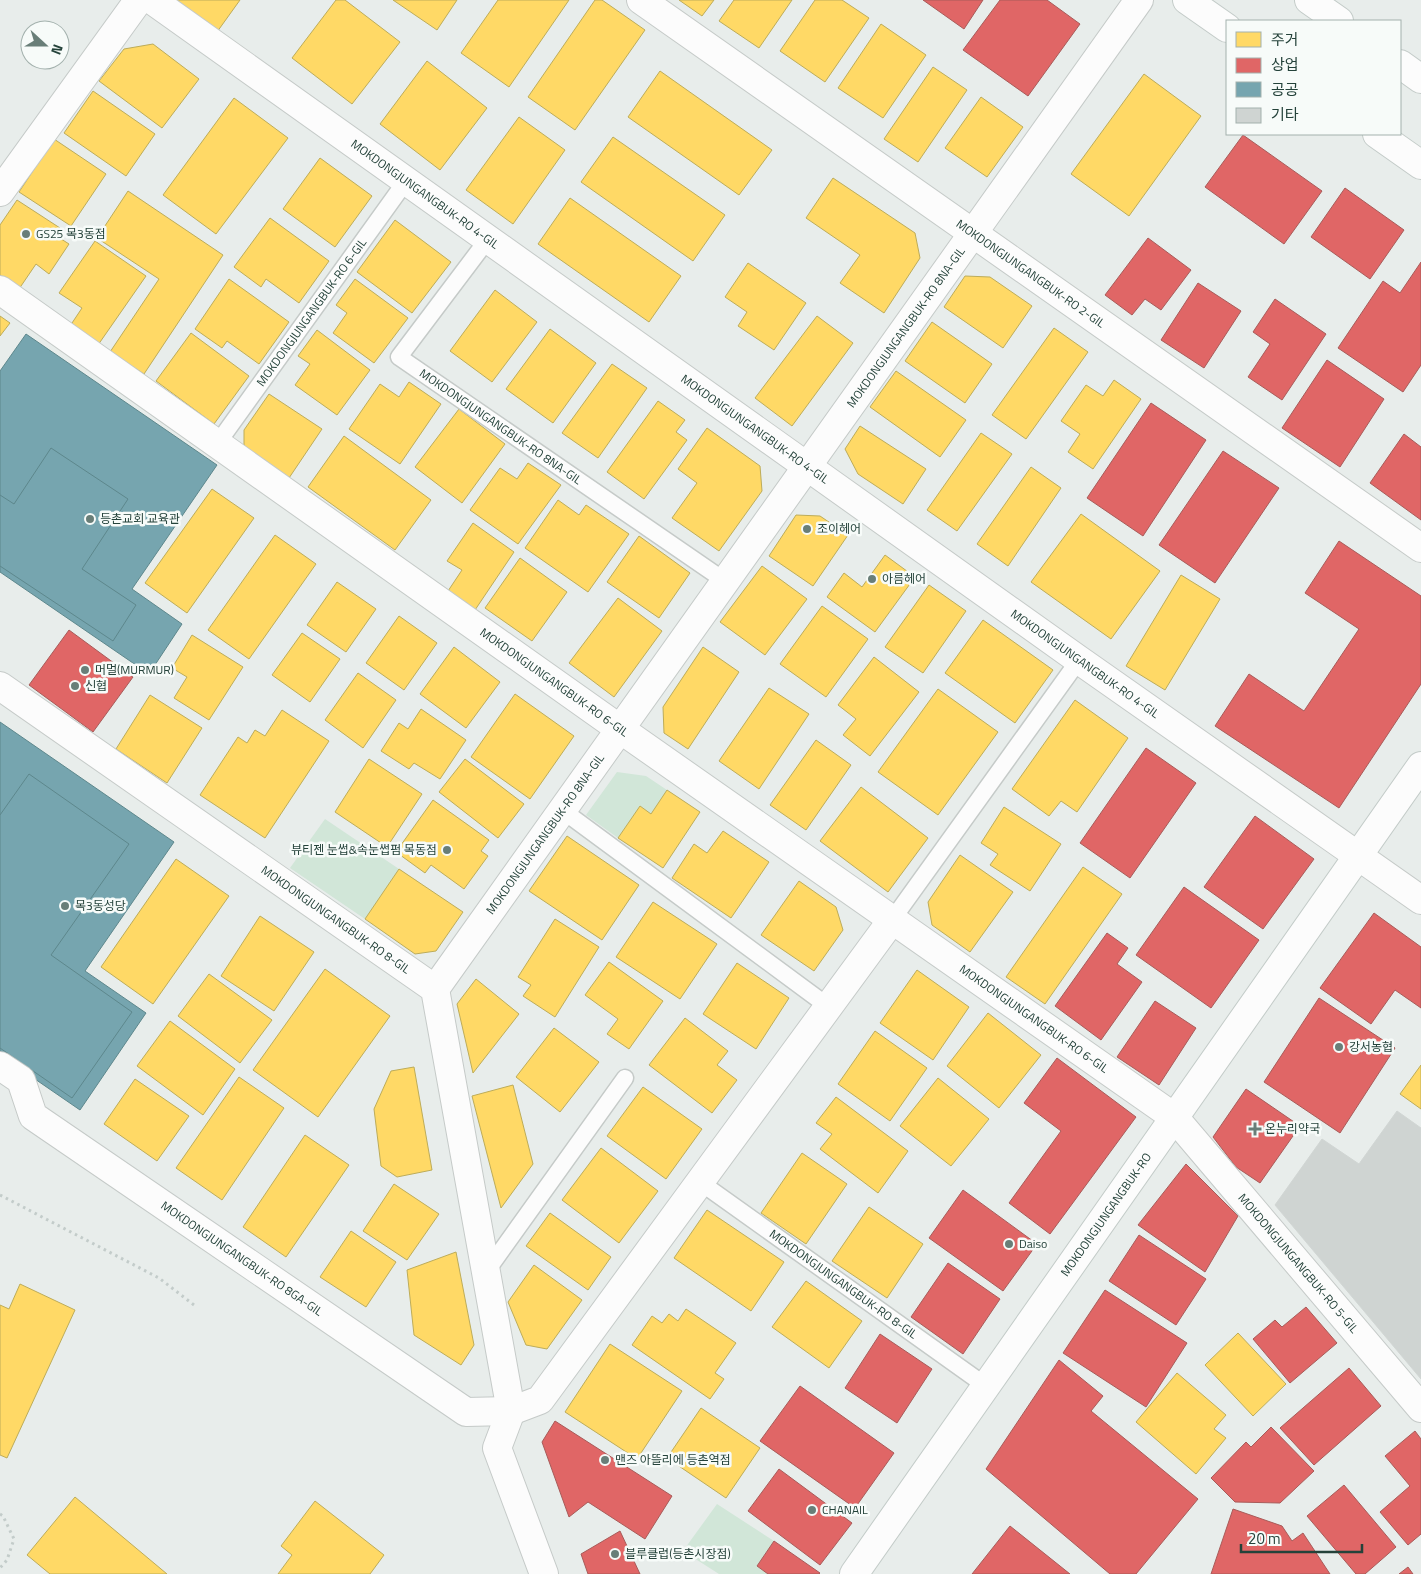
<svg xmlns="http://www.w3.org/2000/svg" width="1421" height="1574" viewBox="0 0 1421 1574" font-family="'Titillium Web','Noto Sans KR',sans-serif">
<rect width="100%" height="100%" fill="#e8edeb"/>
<g fill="#d1e6d8">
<polygon points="617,772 646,776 667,790 651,814 640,806 618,838 586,815"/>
<polygon points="325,819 399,869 365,919 290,868"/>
<polygon points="717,1504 774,1541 757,1566 768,1574 719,1574 683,1551"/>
</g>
<g fill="#ffd966" stroke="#bdac59">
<polygon points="174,0 240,0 217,32"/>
<polygon points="336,0 345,0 400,42 352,104 292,58"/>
<polygon points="393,0 457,0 437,30"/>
<polygon points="498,0 569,0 509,87 461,53"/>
<polygon points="595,0 602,0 645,30 575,130 528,97"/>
<polygon points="679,0 714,0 702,16"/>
<polygon points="734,0 792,0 759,48 719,21"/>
<polygon points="815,0 842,0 869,18 825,82 780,51"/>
<polygon points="881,24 926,55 883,118 838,88"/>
<polygon points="153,44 199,79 162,128 99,81 124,49"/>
<polygon points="427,61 487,108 440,170 380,124"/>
<polygon points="933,67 967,90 918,162 884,139"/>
<polygon points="660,71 772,150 739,195 628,117"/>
<polygon points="1144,74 1201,116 1129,216 1071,174"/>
<polygon points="93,91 155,134 126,176 64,133"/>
<polygon points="981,97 1023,127 987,177 945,148"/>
<polygon points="234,98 288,138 216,234 163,195"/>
<polygon points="519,117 565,150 513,224 466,190"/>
<polygon points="613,137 725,215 693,261 581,182"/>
<polygon points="54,139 106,174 71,226 19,192"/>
<polygon points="320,158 372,196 335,247 283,209"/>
<polygon points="833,178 915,233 920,258 884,313 840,283 860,255 806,218"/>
<polygon points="128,191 223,255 144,374 110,352 159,279 97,238"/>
<polygon points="570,198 681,276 649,322 538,244"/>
<polygon points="17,200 60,228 55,235 69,244 49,274 36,264 19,289 0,277 0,225"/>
<polygon points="270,218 329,261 299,303 266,279 261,287 234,267"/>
<polygon points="395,220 451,262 412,313 357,272"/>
<polygon points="95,241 146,276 98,345 70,326 82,308 59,293"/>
<polygon points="748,263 806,303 774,350 738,326 747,312 725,297"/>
<polygon points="965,276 990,277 1032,306 1003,348 944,307"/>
<polygon points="229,279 289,322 259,364 227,341 222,348 195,329"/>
<polygon points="355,279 408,318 374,363 333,333 347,313 336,305"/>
<polygon points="495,290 537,322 492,382 450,351"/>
<polygon points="0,316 10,323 0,336"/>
<polygon points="817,316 853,343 792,426 755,398"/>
<polygon points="932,322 992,364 965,403 905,361"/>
<polygon points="1054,328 1088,352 1026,439 992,415"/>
<polygon points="550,329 596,363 553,423 506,389"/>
<polygon points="317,330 370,370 337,415 295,385 310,364 298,356"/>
<polygon points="191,333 249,376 214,424 156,381"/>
<polygon points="612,364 647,388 598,458 562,433"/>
<polygon points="896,371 966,420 940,457 870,407"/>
<polygon points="1114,380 1141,399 1093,469 1068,452 1080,434 1061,421 1086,385 1103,396"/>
<polygon points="409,382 441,404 400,464 349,429 380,384 399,397"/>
<polygon points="269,394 322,429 289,478 244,447 244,430"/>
<polygon points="658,401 685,420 676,432 687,440 644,499 607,472"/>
<polygon points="459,409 505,444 462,503 415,467"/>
<polygon points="860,426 926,469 903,504 858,474 845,449"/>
<polygon points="707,428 760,466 762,491 719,551 672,518 697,483 678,469"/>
<polygon points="981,433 1012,454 957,531 927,510"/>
<polygon points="344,436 431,500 395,550 308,487"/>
<polygon points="528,463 561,485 518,544 470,510 500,468 517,479"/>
<polygon points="1031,467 1061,488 1008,566 977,544"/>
<polygon points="212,489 254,518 187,613 145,583"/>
<polygon points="558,500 579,515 586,505 629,534 588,592 525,548"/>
<polygon points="1081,514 1160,571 1111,639 1031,582"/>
<polygon points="796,515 820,516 848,535 813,586 769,556"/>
<polygon points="473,523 514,552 475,610 448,591 462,570 447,561"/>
<polygon points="275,535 316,564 249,659 208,630"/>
<polygon points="639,536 690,573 659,618 607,582"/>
<polygon points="885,555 915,577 875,632 827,597 844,573 862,587"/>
<polygon points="520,558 567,592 532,641 485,608"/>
<polygon points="762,566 807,599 765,655 720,622"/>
<polygon points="1181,575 1220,599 1165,690 1126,666"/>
<polygon points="337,582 376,609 346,652 307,625"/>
<polygon points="929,585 966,611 923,673 885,647"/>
<polygon points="618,598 662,631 614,697 569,663"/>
<polygon points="822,606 868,639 826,697 780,664"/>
<polygon points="399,616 437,643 404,690 366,663"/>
<polygon points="983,620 1053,670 1015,723 945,673"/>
<polygon points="302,633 340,659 310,702 272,675"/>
<polygon points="192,635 243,667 209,720 174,698 187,677 172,668"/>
<polygon points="454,647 500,682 466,728 420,694"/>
<polygon points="703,647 739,672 688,749 664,733 663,707"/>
<polygon points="874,657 919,692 870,756 843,735 856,719 838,705"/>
<polygon points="358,673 396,700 363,748 325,720"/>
<polygon points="769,688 809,714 759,789 719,761"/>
<polygon points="938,689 998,732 938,815 878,772"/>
<polygon points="515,694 574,736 530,799 471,757"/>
<polygon points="150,695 202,728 167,783 116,749"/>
<polygon points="1075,700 1128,738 1077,812 1061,801 1049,816 1012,789"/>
<polygon points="421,709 466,740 440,779 414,763 409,769 381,751 399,723 408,729"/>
<polygon points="282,710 329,741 265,838 200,795 238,737 247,743 255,730 265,736"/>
<polygon points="816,740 851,765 806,830 770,805"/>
<polygon points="369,759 422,794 387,847 335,812"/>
<polygon points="465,759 524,804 498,838 439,792"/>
<polygon points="861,787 928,838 888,892 820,841"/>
<polygon points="667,790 700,812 663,868 618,838 640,806 651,814"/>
<polygon points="433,800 489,840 481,851 488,856 464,889 431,865 425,873 396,852"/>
<polygon points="1004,807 1061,844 1030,891 990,865 998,854 981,843"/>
<polygon points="723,831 769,862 731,918 672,878 694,844 707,853"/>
<polygon points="567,836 639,885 602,940 529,891"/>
<polygon points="960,855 1013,892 970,952 932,925 928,902"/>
<polygon points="176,859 229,896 153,1004 101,967"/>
<polygon points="1083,867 1122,894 1045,1004 1006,977"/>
<polygon points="399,869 463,912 436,951 415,954 365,919"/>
<polygon points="799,881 836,907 843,930 814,971 761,935"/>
<polygon points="653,902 717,944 680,999 616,957"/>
<polygon points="260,916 314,952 274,1011 221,976"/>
<polygon points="555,919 599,947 555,1017 523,996 531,985 518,977"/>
<polygon points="609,962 663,1001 629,1049 607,1034 618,1019 585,995"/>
<polygon points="737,963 789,998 756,1049 703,1014"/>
<polygon points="325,969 390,1016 318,1117 253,1070"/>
<polygon points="917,970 969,1007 933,1060 880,1023"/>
<polygon points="209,974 272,1020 240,1063 178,1016"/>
<polygon points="476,979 519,1014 473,1073 457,1004"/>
<polygon points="988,1013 1041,1055 999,1108 947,1066"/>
<polygon points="685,1018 728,1051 717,1065 737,1080 712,1113 649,1065"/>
<polygon points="170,1021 235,1069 203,1115 137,1066"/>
<polygon points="554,1028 599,1062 560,1112 516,1077"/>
<polygon points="875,1031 927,1068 890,1121 838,1084"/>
<polygon points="1421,1065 1421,1109 1400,1094"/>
<polygon points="414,1067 432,1170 397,1177 381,1166 374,1109 391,1071"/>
<polygon points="239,1077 284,1108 222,1200 176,1168"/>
<polygon points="938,1078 989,1119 951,1166 900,1126"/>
<polygon points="135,1079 189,1116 157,1161 104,1124"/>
<polygon points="513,1085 533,1164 501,1208 472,1096"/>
<polygon points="643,1087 702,1129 666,1179 607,1136"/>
<polygon points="836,1097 908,1151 878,1193 820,1149 832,1134 816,1123"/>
<polygon points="305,1135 349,1165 286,1257 243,1227"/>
<polygon points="601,1148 658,1191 619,1243 562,1200"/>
<polygon points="802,1153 847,1184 806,1244 761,1213"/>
<polygon points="394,1184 439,1214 407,1260 363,1231"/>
<polygon points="869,1207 923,1244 887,1298 832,1261"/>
<polygon points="707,1210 784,1262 751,1311 674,1258"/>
<polygon points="550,1213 611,1257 588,1290 526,1246"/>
<polygon points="351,1231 396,1262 366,1307 320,1277"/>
<polygon points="456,1252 474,1345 461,1365 414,1335 407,1270"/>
<polygon points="534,1265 582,1300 547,1349 526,1345 508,1302"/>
<polygon points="806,1281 862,1321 829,1368 772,1327"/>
<polygon points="20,1284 75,1310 7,1458 0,1455 0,1305 9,1309"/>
<polygon points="686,1309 736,1343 715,1373 724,1379 710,1399 632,1345 652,1316 662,1323 669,1314 678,1321"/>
<polygon points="1238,1333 1286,1384 1253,1416 1205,1365"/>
<polygon points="610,1344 682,1391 637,1459 565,1412"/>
<polygon points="1177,1373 1226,1415 1214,1429 1226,1438 1196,1474 1136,1422"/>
<polygon points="701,1408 760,1448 726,1498 667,1458"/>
<polygon points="75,1497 167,1574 50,1574 27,1555"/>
<polygon points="315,1501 384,1555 370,1574 278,1574 292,1555 281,1546"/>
</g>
<g fill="#e06666" stroke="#a85b59">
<polygon points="923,0 983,0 964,29"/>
<polygon points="1000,0 1047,0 1080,24 1028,96 963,50"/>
<polygon points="1243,135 1322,191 1284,244 1205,187"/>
<polygon points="1345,188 1404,230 1370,279 1311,237"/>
<polygon points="1148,238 1191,270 1161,310 1145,299 1132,315 1105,295"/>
<polygon points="1421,262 1421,365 1403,392 1338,348 1383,281 1400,293"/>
<polygon points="1198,283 1241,311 1204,368 1161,340"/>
<polygon points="1275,299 1326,334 1282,400 1248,377 1270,344 1253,332"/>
<polygon points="1327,360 1384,399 1340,467 1282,428"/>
<polygon points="1151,403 1206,440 1143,536 1087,498"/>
<polygon points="1404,434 1421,447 1421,520 1370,483"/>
<polygon points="1223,451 1279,488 1215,583 1159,545"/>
<polygon points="1339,541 1421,596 1421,684 1339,808 1215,726 1249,674 1304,711 1359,629 1305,593"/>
<polygon points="69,630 133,677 93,732 29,685"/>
<polygon points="1146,748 1196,783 1130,878 1080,843"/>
<polygon points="1255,816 1314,859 1263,929 1204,887"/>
<polygon points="1184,887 1259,940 1211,1008 1136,955"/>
<polygon points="1374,913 1421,947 1421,1008 1395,990 1371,1024 1320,988"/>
<polygon points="1107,933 1128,948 1117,964 1142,982 1101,1040 1055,1006"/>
<polygon points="1319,998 1395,1048 1340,1133 1264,1082"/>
<polygon points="1155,1001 1196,1028 1159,1085 1117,1057"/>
<polygon points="1057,1058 1136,1117 1050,1234 1009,1203 1061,1131 1024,1103"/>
<polygon points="1246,1089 1300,1126 1260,1183 1236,1167 1213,1137"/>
<polygon points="1186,1164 1238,1216 1205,1272 1138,1225"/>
<polygon points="963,1190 1037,1244 1003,1291 929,1238"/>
<polygon points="1139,1235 1206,1279 1176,1325 1109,1281"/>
<polygon points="948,1263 1000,1299 963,1354 911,1317"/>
<polygon points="1105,1290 1187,1343 1146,1407 1063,1353"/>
<polygon points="1306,1307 1337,1343 1290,1383 1253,1339 1275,1320 1282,1327"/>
<polygon points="880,1334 932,1369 897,1423 845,1388"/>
<polygon points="1059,1360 1103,1396 1091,1411 1198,1499 1136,1574 1110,1574 986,1469"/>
<polygon points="1349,1368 1381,1406 1314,1465 1280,1428"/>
<polygon points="800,1386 894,1453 855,1508 760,1441"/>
<polygon points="555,1421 672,1496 645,1539 588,1502 569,1517 542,1442"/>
<polygon points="1271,1427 1314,1471 1280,1503 1235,1502 1211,1478 1246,1442 1251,1447"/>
<polygon points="1415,1431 1421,1439 1421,1534 1408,1545 1380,1512 1410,1486 1385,1456"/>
<polygon points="779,1469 852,1523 820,1565 748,1511"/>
<polygon points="1344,1485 1396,1547 1365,1574 1356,1574 1307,1516"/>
<polygon points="1233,1509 1282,1526 1292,1541 1303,1533 1330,1574 1211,1574"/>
<polygon points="1010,1526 1070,1574 972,1574"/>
<polygon points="620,1531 640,1574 588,1574 581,1554"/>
<polygon points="774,1541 820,1573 819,1574 768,1574 757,1566"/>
<polygon points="1408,1567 1413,1574 1399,1574"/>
</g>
<g fill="#76a5af" stroke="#5d878c">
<polygon points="26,334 217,465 132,589 182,624 149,674 0,572 0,371"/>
<polygon points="51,448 128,499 82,569 136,605 113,641 0,566 0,495 14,504"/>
<polygon points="0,722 174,842 85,971 146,1013 80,1110 0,1055"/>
<polygon points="29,774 129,844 51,955 132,1012 72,1098 0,1048 0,815"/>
<polygon points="1421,1225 1421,1363 1404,1343 1403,1256"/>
</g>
<polygon fill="#cfd4d2" stroke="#d1d6d4" points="1397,1111 1421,1128 1421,1379 1275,1205 1322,1139 1359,1164"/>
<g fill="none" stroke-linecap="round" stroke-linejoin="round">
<defs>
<g id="lane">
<path id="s1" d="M488,239L399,357L725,581"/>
<path id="s2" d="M217,444L406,181"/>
<polyline points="562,810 829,1007"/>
<polyline points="892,920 1079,660"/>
<path id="s3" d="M700,1182L986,1386"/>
<polyline points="486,1272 625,1078"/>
</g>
<g id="street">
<path id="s4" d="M152,0L1079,660L1421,900"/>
<path id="s5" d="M641,0L1421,548"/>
<polyline points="0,192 135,5 137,0"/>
<path id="s6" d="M0,290L620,729L1174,1117L1421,1408"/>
<path id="s7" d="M0,686L435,989L511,1411L497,1448L544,1574"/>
<path id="s8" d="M435,989L1139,0"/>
<path id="s9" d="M0,1066L21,1080L33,1116L466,1412L511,1411L540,1400L892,920"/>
</g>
<g id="secondary">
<polyline points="1187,0 1227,28"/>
<polyline points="1309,0 1339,21"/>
<polyline points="1400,64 1421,79"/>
<polyline points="1377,134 1421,165"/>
<path id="s10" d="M854,1574L1421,766"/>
</g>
</defs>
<use href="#lane" stroke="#c5cac8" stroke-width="19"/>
<use href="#street" stroke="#c5cac8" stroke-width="30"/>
<use href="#secondary" stroke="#c3cbc8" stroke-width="30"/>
<g stroke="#c3ccca" stroke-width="3" stroke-dasharray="2.5 4" stroke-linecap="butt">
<polyline points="0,1195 159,1278 194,1305"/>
<polyline points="0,1514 3,1516 14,1539 7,1560 0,1568"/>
</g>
<use href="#lane" stroke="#fcfcfc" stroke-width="16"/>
<use href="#street" stroke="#fcfcfc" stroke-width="28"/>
<use href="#secondary" stroke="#fcfcfc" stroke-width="28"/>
</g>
<g fill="#697e78" stroke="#f7fbf9" stroke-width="2">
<circle cx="26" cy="234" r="5"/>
<circle cx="90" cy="519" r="5"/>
<circle cx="807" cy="529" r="5"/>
<circle cx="872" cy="579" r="5"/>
<circle cx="85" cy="670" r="5"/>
<circle cx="75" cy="686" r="5"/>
<circle cx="447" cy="850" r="5"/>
<circle cx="65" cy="906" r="5"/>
<circle cx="1339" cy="1047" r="5"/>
<path d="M1252.5 1121.5h5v5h5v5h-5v5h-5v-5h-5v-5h5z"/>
<circle cx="1009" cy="1244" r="5"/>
<circle cx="605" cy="1460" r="5"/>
<circle cx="812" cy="1510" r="5"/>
<circle cx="615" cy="1554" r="5"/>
</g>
<g text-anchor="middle" stroke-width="5" stroke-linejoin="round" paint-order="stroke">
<g font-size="12" fill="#24423a" stroke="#f7fbf9">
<text dy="4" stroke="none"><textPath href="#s4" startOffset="335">MOKDONGJUNGANGBUK-RO 4-GIL</textPath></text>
<text dy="4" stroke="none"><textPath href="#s5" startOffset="476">MOKDONGJUNGANGBUK-RO 2-GIL</textPath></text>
<text dy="4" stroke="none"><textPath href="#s2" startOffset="162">MOKDONGJUNGANGBUK-RO 6-GIL</textPath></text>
<text dy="4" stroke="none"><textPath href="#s8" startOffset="812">MOKDONGJUNGANGBUK-RO 8NA-GIL</textPath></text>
<text dy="4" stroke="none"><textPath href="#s1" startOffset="271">MOKDONGJUNGANGBUK-RO 8NA-GIL</textPath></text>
<text dy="4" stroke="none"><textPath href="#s4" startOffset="740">MOKDONGJUNGANGBUK-RO 4-GIL</textPath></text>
<text dy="4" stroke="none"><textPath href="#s4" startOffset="1145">MOKDONGJUNGANGBUK-RO 4-GIL</textPath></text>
<text dy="4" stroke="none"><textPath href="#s6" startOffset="679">MOKDONGJUNGANGBUK-RO 6-GIL</textPath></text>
<text dy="4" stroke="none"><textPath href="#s8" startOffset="190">MOKDONGJUNGANGBUK-RO 8NA-GIL</textPath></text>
<text dy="4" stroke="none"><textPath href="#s7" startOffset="409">MOKDONGJUNGANGBUK-RO 8-GIL</textPath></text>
<text dy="4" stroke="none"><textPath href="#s6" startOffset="1265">MOKDONGJUNGANGBUK-RO 6-GIL</textPath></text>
<text dy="4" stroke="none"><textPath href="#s10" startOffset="439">MOKDONGJUNGANGBUK-RO</textPath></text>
<text dy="4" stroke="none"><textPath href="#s9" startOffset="316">MOKDONGJUNGANGBUK-RO 8GA-GIL</textPath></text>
<text dy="4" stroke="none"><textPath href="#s6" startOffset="1628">MOKDONGJUNGANGBUK-RO 5-GIL</textPath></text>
<text dy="4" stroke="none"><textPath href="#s3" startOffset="176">MOKDONGJUNGANGBUK-RO 8-GIL</textPath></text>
</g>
<g font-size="12" fill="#24423a" stroke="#f7fbf9" text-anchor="start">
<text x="36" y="238">GS25 목3동점</text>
<text x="100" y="523">등촌교회 교육관</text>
<text x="817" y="533">조이헤어</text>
<text x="882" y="583">아름헤어</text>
<text x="95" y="674">머멀(MURMUR)</text>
<text x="85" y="690">신협</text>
<text x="437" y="854" text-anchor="end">뷰티젠 눈썹&amp;속눈썹펌 목동점</text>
<text x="75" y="910">목3동성당</text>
<text x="1349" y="1051">강서농협</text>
<text x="1265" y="1133">온누리약국</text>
<text x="1019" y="1248">Daiso</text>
<text x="615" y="1464">맨즈 아뜰리에 등촌역점</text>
<text x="822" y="1514">CHANAIL</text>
<text x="625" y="1558">블루클럽(등촌시장점)</text>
</g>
</g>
<rect x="1226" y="20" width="175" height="115" fill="#f7fbf9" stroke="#a3b1ad"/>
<rect x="1236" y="32" width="25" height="15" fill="#ffd966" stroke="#a3b1ad"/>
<text x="1271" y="45" font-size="15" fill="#24423a">주거</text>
<rect x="1236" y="58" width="25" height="15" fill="#e06666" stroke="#a3b1ad"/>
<text x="1271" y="70" font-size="15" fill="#24423a">상업</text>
<rect x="1236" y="82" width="25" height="15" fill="#76a5af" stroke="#a3b1ad"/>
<text x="1271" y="95" font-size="15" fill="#24423a">공공</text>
<rect x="1236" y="108" width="25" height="15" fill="#cfd4d2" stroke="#a3b1ad"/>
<text x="1271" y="120" font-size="15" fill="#24423a">기타</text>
<g transform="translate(45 45) rotate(111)"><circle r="24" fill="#f7fbf9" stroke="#a3b1ad"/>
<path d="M0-4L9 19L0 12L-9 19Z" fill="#697e78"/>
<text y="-8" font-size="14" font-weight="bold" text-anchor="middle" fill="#24423a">N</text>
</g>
<path d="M1241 1544v8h121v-8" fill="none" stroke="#24423a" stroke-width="2.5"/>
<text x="1248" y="1544" font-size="15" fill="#24423a" stroke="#f7fbf9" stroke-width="4" paint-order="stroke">20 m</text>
</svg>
